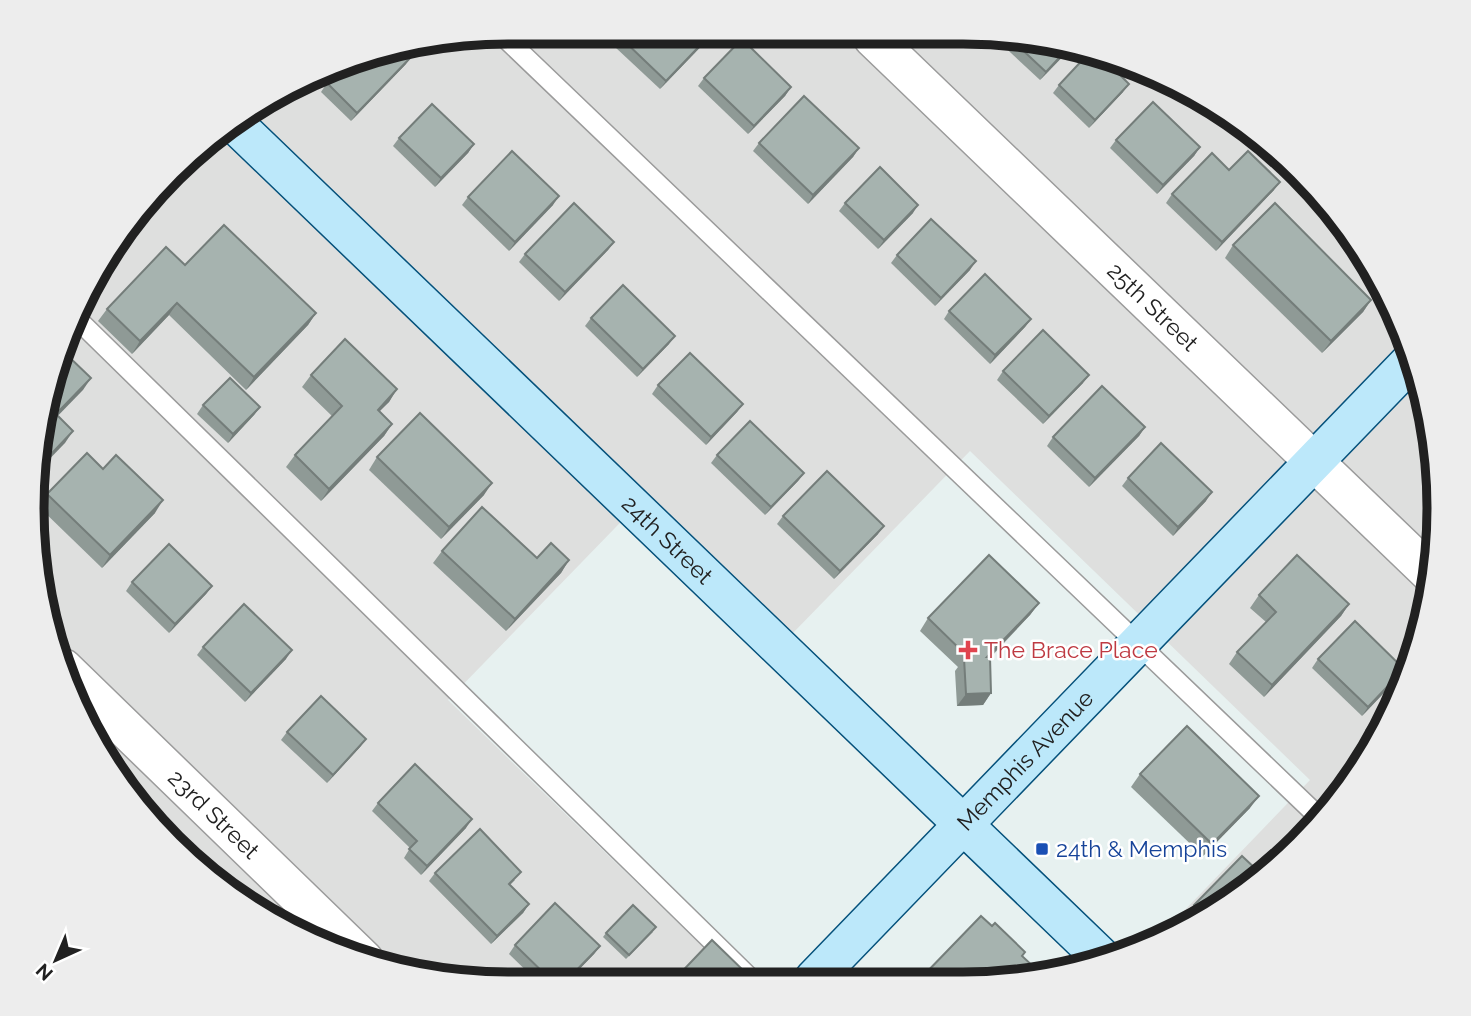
<svg xmlns="http://www.w3.org/2000/svg" width="1471" height="1016" viewBox="0 0 1471 1016" font-family="Raleway,sans-serif">
<rect width="100%" height="100%" fill="#e7f1f0"/>
<polygon fill="#dedfde" points="508,32 1056,41 1201,95 1300,171 1359,244 1403,326 1430,415 1439,508 1430,601 1403,691 1359,773 1300,845 1174,935 1154,942 1310,780 970,451 792,634 647,495 448,700 738,981 508,984 415,975 325,948 243,904 171,845 81,719 41,601 36,446 68,325 110,258 209,155 219,151 219,133 244,112 384,48"/>
<g fill="none" stroke-linecap="round" stroke-linejoin="round">
<defs>
<g id="lane">
<polyline points="500,33 1321,819"/>
<polyline points="74,316 752,980"/>
</g>
<g id="street">
<path id="s1" d="M873,38L1433,576"/>
<path id="s2" d="M63,668L364,960"/>
</g>
<g id="secondary">
<path id="s3" d="M232,121L1103,959"/>
<path id="s4" d="M814,979L1413,359"/>
</g>
</defs>
<use href="#lane" stroke="#9b9b9b" stroke-width="22"/>
<use href="#street" stroke="#9b9b9b" stroke-width="41"/>
<use href="#secondary" stroke="#05517b" stroke-width="41"/>
<use href="#lane" stroke="#fff" stroke-width="19"/>
<use href="#street" stroke="#fff" stroke-width="38"/>
<use href="#secondary" stroke="#bce8fa" stroke-width="38"/>
</g>
<g fill="#8f9a96">
<polygon points="626,33 712,35 660,89 615,47"/>
<polygon points="997,40 1056,41 1072,47 1040,80"/>
<polygon points="406,64 351,121 321,92 327,83"/>
<polygon points="1113,68 1123,92 1089,128 1053,93 1059,85"/>
<polygon points="704,78 791,87 785,96 748,134 698,86"/>
<polygon points="399,138 474,144 468,153 435,187 393,146"/>
<polygon points="1116,140 1200,147 1194,156 1157,194 1110,148"/>
<polygon points="759,143 859,148 853,157 808,204 753,151"/>
<polygon points="1229,170 1274,190 1216,251 1166,203 1172,194"/>
<polygon points="468,197 553,205 509,251 462,205"/>
<polygon points="845,203 913,213 878,249 839,211"/>
<polygon points="614,242 608,250 559,301 519,262 525,254"/>
<polygon points="1233,245 1371,300 1363,312 1322,353 1225,258"/>
<polygon points="897,255 970,270 935,306 891,263"/>
<polygon points="185,265 316,313 308,325 246,390 169,315 132,354 98,321 107,309"/>
<polygon points="949,311 1031,319 1025,327 990,364 944,319"/>
<polygon points="591,318 669,344 637,377 585,326"/>
<polygon points="1003,371 1083,383 1043,424 997,380"/>
<polygon points="311,375 397,389 389,402 379,411 392,424 384,436 321,501 286,467 295,455 332,416 302,387"/>
<polygon points="658,385 743,404 737,412 706,445 652,394"/>
<polygon points="203,405 260,407 254,415 228,443 197,414"/>
<polygon points="1431,426 1434,457 1419,442"/>
<polygon points="1145,427 1139,436 1089,487 1047,446 1053,437"/>
<polygon points="717,455 804,473 798,481 765,515 711,463"/>
<polygon points="377,457 484,495 441,539 369,470"/>
<polygon points="103,469 155,513 102,568 38,506 47,494"/>
<polygon points="1128,478 1206,501 1173,536 1122,486"/>
<polygon points="783,516 878,534 834,579 777,524"/>
<polygon points="442,551 537,558 569,560 561,573 506,631 433,563"/>
<polygon points="132,582 212,586 206,594 169,633 126,591"/>
<polygon points="1259,595 1349,604 1341,616 1264,697 1229,664 1237,652 1266,622 1250,608"/>
<polygon points="1039,603 1030,615 990,658 991,693 983,705 957,706 955,671 958,667 920,631 928,618"/>
<polygon points="203,647 286,659 245,702 197,655"/>
<polygon points="1318,659 1404,669 1398,678 1362,716 1312,668"/>
<polygon points="1403,691 1366,760 1362,756 1375,739 1365,730 1374,718"/>
<polygon points="287,732 366,739 360,747 327,783 281,740"/>
<polygon points="1140,774 1250,808 1203,856 1131,787"/>
<polygon points="378,803 466,828 421,875 404,858 410,848 372,811"/>
<polygon points="435,873 515,880 510,885 529,904 523,913 491,944 429,881"/>
<polygon points="1260,873 1195,920 1188,914 1194,905"/>
<polygon points="653,932 626,959 603,937 606,933"/>
<polygon points="515,945 600,946 594,954 565,984 540,984 509,954"/>
</g>
<g fill="#747d7a">
<polygon points="710,35 712,35 660,89 666,81"/>
<polygon points="1070,46 1072,47 1040,80 1046,72"/>
<polygon points="412,56 406,64 351,121 357,113"/>
<polygon points="1129,84 1123,92 1089,128 1095,120"/>
<polygon points="791,87 785,96 748,134 754,126"/>
<polygon points="474,144 468,153 435,187 441,178"/>
<polygon points="1200,147 1194,156 1157,194 1163,185"/>
<polygon points="859,148 853,157 808,204 813,195"/>
<polygon points="1280,182 1274,190 1216,251 1222,242"/>
<polygon points="559,196 553,205 509,251 515,242"/>
<polygon points="918,205 913,213 878,249 884,240"/>
<polygon points="614,242 608,250 559,301 565,292"/>
<polygon points="976,261 970,270 935,306 941,298"/>
<polygon points="1371,300 1363,312 1322,353 1331,341"/>
<polygon points="177,303 169,315 132,354 140,341"/>
<polygon points="316,313 308,325 246,390 254,377"/>
<polygon points="1031,319 1025,327 990,364 995,355"/>
<polygon points="675,336 669,344 637,377 643,369"/>
<polygon points="1089,375 1083,383 1043,424 1049,416"/>
<polygon points="91,378 83,390 47,427 56,414"/>
<polygon points="397,389 389,402 369,422 378,410"/>
<polygon points="743,404 737,412 706,445 711,437"/>
<polygon points="260,407 254,415 228,443 233,434"/>
<polygon points="392,424 384,436 321,501 329,489"/>
<polygon points="1145,427 1139,436 1089,487 1095,478"/>
<polygon points="73,431 65,443 36,473 36,470"/>
<polygon points="804,473 798,481 765,515 771,507"/>
<polygon points="492,483 484,495 441,539 449,527"/>
<polygon points="1212,492 1206,501 1173,536 1178,527"/>
<polygon points="163,500 155,513 102,568 110,555"/>
<polygon points="884,526 878,534 834,579 840,571"/>
<polygon points="569,560 561,573 506,631 515,619"/>
<polygon points="212,586 206,594 169,633 175,624"/>
<polygon points="1039,603 1030,615 978,669 987,657"/>
<polygon points="1349,604 1341,616 1264,697 1272,685"/>
<polygon points="292,650 286,659 245,702 251,693"/>
<polygon points="1404,669 1398,678 1362,716 1368,707"/>
<polygon points="991,693 983,705 957,706 966,694"/>
<polygon points="366,739 360,747 327,783 333,775"/>
<polygon points="1259,796 1250,808 1203,856 1212,844"/>
<polygon points="472,819 466,828 421,875 427,866"/>
<polygon points="529,904 523,913 491,944 497,936"/>
<polygon points="600,946 594,954 565,984 563,984"/>
</g>
<g fill="#a6b3af" stroke="#747d7a" stroke-width="2">
<polygon points="626,33 710,35 666,81 621,38"/>
<polygon points="742,39 791,87 754,126 704,78"/>
<polygon points="1012,40 1056,41 1070,46 1046,72"/>
<polygon points="402,46 412,56 357,113 327,83 343,67 384,48"/>
<polygon points="1089,53 1116,63 1112,67 1129,84 1095,120 1059,85"/>
<polygon points="804,96 859,148 813,195 759,143"/>
<polygon points="1153,102 1200,147 1163,185 1116,140"/>
<polygon points="432,104 474,144 441,178 399,138"/>
<polygon points="512,151 559,196 515,242 468,197"/>
<polygon points="1248,151 1280,182 1222,242 1172,194 1212,153 1229,170"/>
<polygon points="880,167 918,205 884,240 845,203"/>
<polygon points="574,203 614,242 565,292 525,254"/>
<polygon points="1275,203 1371,300 1331,341 1233,245"/>
<polygon points="931,219 976,261 941,298 897,255"/>
<polygon points="224,225 316,313 254,377 177,303 140,341 107,309 166,247 185,265"/>
<polygon points="985,274 1031,319 995,355 949,311"/>
<polygon points="623,285 675,336 643,369 591,318"/>
<polygon points="1043,330 1089,375 1049,416 1003,371"/>
<polygon points="345,339 397,389 378,410 392,424 329,489 295,455 342,406 311,375"/>
<polygon points="690,353 743,404 711,437 658,385"/>
<polygon points="66,354 91,378 56,414 73,431 36,470 36,446 58,363"/>
<polygon points="230,378 260,407 233,434 203,405"/>
<polygon points="1102,386 1145,427 1095,478 1053,437"/>
<polygon points="420,413 492,483 449,527 377,457"/>
<polygon points="750,421 804,473 771,507 717,455"/>
<polygon points="1431,426 1432,434 1428,430"/>
<polygon points="1161,443 1212,492 1178,527 1128,478"/>
<polygon points="87,453 103,469 116,455 163,500 110,555 47,494"/>
<polygon points="827,471 884,526 840,571 783,516"/>
<polygon points="482,507 537,558 551,543 569,560 515,619 442,551"/>
<polygon points="169,544 212,586 175,624 132,582"/>
<polygon points="989,555 1039,603 987,657 990,657 991,693 966,694 964,658 969,658 928,618"/>
<polygon points="1297,555 1349,604 1272,685 1237,652 1276,612 1259,595"/>
<polygon points="244,604 292,650 251,693 203,647"/>
<polygon points="1355,621 1404,669 1368,707 1318,659"/>
<polygon points="1404,687 1403,691 1383,727 1374,718"/>
<polygon points="321,696 366,739 333,775 287,732"/>
<polygon points="1187,726 1259,796 1212,844 1140,774"/>
<polygon points="1380,734 1373,746 1371,744"/>
<polygon points="415,764 472,819 427,866 409,849 417,841 378,803"/>
<polygon points="480,829 521,872 509,884 529,904 497,936 435,873"/>
<polygon points="1242,856 1260,873 1203,914 1194,905"/>
<polygon points="555,903 600,946 563,984 555,984 515,945"/>
<polygon points="633,905 656,927 629,955 606,933"/>
<polygon points="981,916 992,926 995,923 1025,952 1022,956 1037,970 1031,976 922,978 922,977"/>
<polygon points="712,940 746,973 739,981 672,982"/>
<polygon points="639,970 651,982 627,983"/>
</g>
<path fill="#e0444e" stroke="#fff" stroke-width="2.5" d="M964.5 639.5h7v7h7v7h-7v7h-7v-7h-7v-7h7z"/>
<rect fill="#1a4fb4" stroke="#fff" stroke-width="2.5" x="1035" y="842" width="14" height="14" rx="3.5"/>
<g text-anchor="middle" stroke-width="5" stroke-linejoin="round" paint-order="stroke">
<g font-size="23" fill="#212121" stroke="#fff">
<text dy="8" stroke="none"><textPath href="#s1" startOffset="388">25th Street</textPath></text>
<text dy="8" stroke="none"><textPath href="#s3" startOffset="604">24th Street</textPath></text>
<text dy="8" stroke="none"><textPath href="#s4" startOffset="304">Memphis Avenue</textPath></text>
<text dy="8" stroke="none"><textPath href="#s2" startOffset="210">23rd Street</textPath></text>
</g>
<g font-size="23" fill="#be3a42" stroke="#fff" text-anchor="start">
<text x="984" y="658">The Brace Place</text>
</g>
<g font-size="23" fill="#164399" stroke="#fff" text-anchor="start">
<text x="1056" y="857">24th &amp; Memphis</text>
</g>
</g>
<path d="M0 0H1471V1016H0ZM508 44H963A464 464 0 0 1 1427 508V508A464 464 0 0 1 963 972H508A464 464 0 0 1 44 508V508A464 464 0 0 1 508 44Z" fill="#ededed" fill-rule="evenodd"/>
<path fill="none" stroke="#212121" stroke-width="9" d="M508 44H963A464 464 0 0 1 1427 508V508A464 464 0 0 1 963 972H508A464 464 0 0 1 44 508V508A464 464 0 0 1 508 44Z"/>
<g transform="translate(56 960) rotate(224)" stroke="#ffffff" stroke-width="5" paint-order="stroke">
<path d="M0-5L12 26L0 18L-12 26Z" fill="#212121"/>
<text y="-10" font-size="19" font-weight="bold" text-anchor="middle" fill="#212121">N</text>
</g>
</svg>
